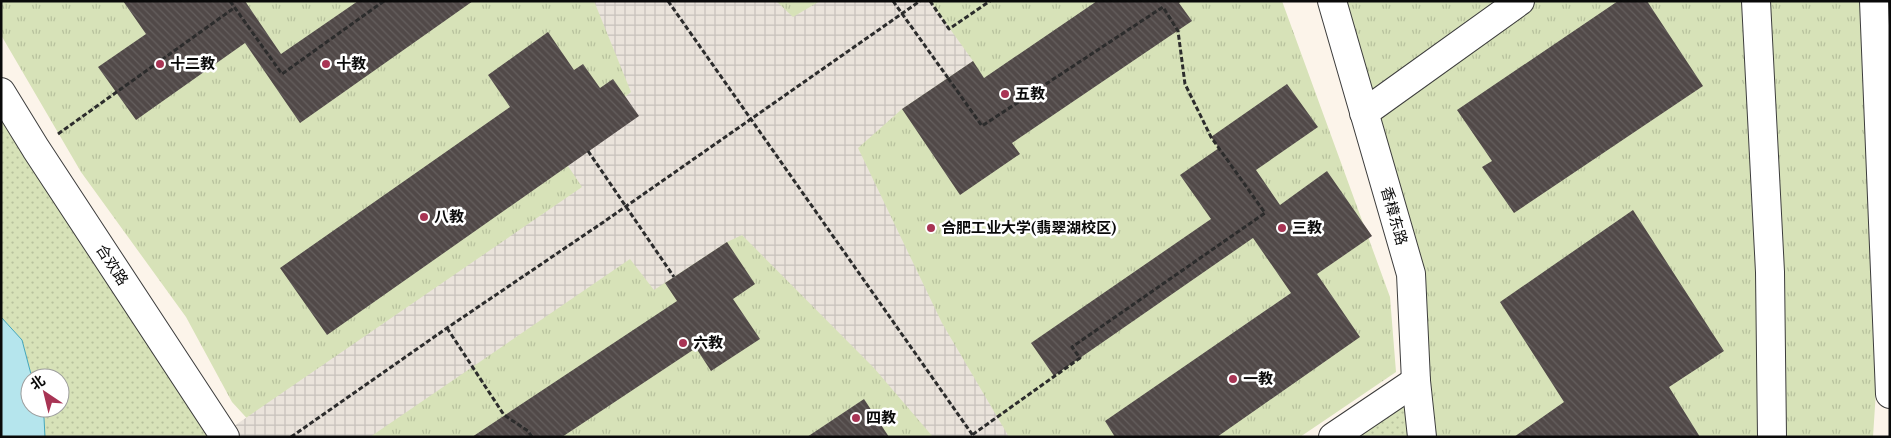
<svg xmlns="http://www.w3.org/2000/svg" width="1891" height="438" viewBox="0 0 1891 438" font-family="'Libre Baskerville','Noto Sans SC',serif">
<defs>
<pattern id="grass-tufts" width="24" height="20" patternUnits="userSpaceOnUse" patternTransform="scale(1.25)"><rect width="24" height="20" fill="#d7e2b8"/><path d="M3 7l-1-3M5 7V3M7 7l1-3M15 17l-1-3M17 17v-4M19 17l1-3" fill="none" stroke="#b7c19d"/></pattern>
<pattern id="park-dots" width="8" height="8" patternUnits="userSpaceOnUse" patternTransform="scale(1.25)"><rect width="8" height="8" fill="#d7e2b8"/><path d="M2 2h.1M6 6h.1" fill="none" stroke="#b7c19d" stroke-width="1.8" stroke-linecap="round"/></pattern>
<pattern id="plaza-grid" width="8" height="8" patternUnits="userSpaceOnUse" patternTransform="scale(1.25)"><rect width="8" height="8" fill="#eae3db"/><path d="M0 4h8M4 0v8" fill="none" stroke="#c7c1bb"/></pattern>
<pattern id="building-back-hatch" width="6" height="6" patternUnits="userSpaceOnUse" patternTransform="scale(1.25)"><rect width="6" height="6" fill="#514948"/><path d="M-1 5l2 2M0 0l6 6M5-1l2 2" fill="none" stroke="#655f5e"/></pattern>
</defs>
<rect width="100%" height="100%" fill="#fcf4ea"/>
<g fill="url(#grass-tufts)">
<polygon points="1,1 1282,1 1390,297 1396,372 1300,437 264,437 232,402 186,317 81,172 1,35"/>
<polygon points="1333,1 1881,1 1881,313 1873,437 1333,437 1416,381 1411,274"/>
</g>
<g fill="url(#park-dots)" fill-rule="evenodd">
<path d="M1,92L225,437H1ZM30,378H60V408H30Z"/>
<polygon points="1416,381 1422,437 1333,437"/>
</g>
<polygon fill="url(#plaza-grid)" points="594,1 776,1 793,17 820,1 930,1 973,61 902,109 858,148 942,323 1009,437 933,437 874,368 742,235 727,242 654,290 630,259 370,437 218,437 582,187 568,166 625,97 631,92"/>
<polygon fill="#b5e5ed" stroke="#45a7bb" points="1,317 22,340 32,378 30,378 30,408 41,408 44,418 45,437 1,437"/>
<g fill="url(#building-back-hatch)">
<polygon points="123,1 245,1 281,54 358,1 473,1 300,123 245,43 136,120 98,67 146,34"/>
<polygon points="1097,1 1182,1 1179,3 1192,21 1012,143 1020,154 960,195 902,109 973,61 984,78"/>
<polygon points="1618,1 1647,1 1703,86 1514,213 1482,167 1492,161 1457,110"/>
<polygon points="548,32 574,70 583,64 600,88 613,79 639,116 327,335 280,268 510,107 488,75"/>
<polygon points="1287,84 1318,127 1256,170 1280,205 1327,171 1372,236 1317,274 1360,337 1217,437 1115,437 1105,421 1291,293 1253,238 1054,376 1031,343 1211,219 1180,175 1219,148 1211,137"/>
<polygon points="1633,210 1724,351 1669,387 1700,437 1514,437 1564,402 1500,302"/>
<polygon points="727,242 755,284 733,299 760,339 711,371 696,348 562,437 472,437 677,301 665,283"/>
<polygon points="864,399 889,437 807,437"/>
</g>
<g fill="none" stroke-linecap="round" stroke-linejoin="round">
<defs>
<g id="minor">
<polyline points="1332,1 1411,274 1416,381 1422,437"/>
<polyline points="1756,1 1770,272 1772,437"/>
<polyline points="1874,1 1890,394"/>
<polyline points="1,92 36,149 225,437"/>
<polyline points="1364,113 1520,1"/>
<polyline points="1333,437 1416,381"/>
</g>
</defs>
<use href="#minor" stroke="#3d3d3d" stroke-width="30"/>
<g stroke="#2c2c2c" stroke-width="3" stroke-dasharray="5 2.5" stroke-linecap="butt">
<polyline points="230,1 282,74 384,1"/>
<polyline points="668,1 974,437"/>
<polyline points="930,1 949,29 990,1"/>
<polyline points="948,78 982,126 1163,7 1178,31 1185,84 1211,137 1265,213 1072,347 1080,358 972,435"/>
<polyline points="58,134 234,8"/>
<polyline points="447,328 504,415 528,431 532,437"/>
<polyline points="291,437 447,328 605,221 920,1"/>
</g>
<use href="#minor" stroke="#fff" stroke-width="28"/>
<g stroke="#2c2c2c" stroke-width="3" stroke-dasharray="5 2.5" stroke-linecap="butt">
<polyline points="893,1 948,78"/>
<polyline points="588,151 674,277"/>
</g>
</g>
<g fill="#a83454" stroke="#fff" stroke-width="2">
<circle cx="160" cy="64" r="5"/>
<circle cx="326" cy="64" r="5"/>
<circle cx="1005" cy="94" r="5"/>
<circle cx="424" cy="217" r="5"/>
<circle cx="931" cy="228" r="5"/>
<circle cx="1282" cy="228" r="5"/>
<circle cx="683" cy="343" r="5"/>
<circle cx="1233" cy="379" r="5"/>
<circle cx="856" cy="418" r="5"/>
</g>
<g text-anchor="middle" stroke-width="5" stroke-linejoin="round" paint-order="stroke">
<g font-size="15" font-weight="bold" fill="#0a0a0a" stroke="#fff" text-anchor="start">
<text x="170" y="69">十二教</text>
<text x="336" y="69">十教</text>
<text x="1015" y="99">五教</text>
<text x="434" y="222">八教</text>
<text x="941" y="233">合肥工业大学(翡翠湖校区)</text>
<text x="1292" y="233">三教</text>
<text x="693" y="348">六教</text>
<text x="1243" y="384">一教</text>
<text x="866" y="423">四教</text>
</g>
<g font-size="15" fill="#0a0a0a" stroke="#fff">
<text transform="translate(1394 216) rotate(74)" y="5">香樟东路</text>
<text transform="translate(112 265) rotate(57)" y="5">合欢路</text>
</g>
</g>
<rect width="1891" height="438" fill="none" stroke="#0a0a0a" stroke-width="5"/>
<g transform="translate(45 393) rotate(325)"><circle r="24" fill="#ffffff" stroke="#9d9d9d"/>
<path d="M0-4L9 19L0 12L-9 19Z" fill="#a83454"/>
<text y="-8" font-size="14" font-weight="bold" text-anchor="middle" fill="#0a0a0a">北</text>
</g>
</svg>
